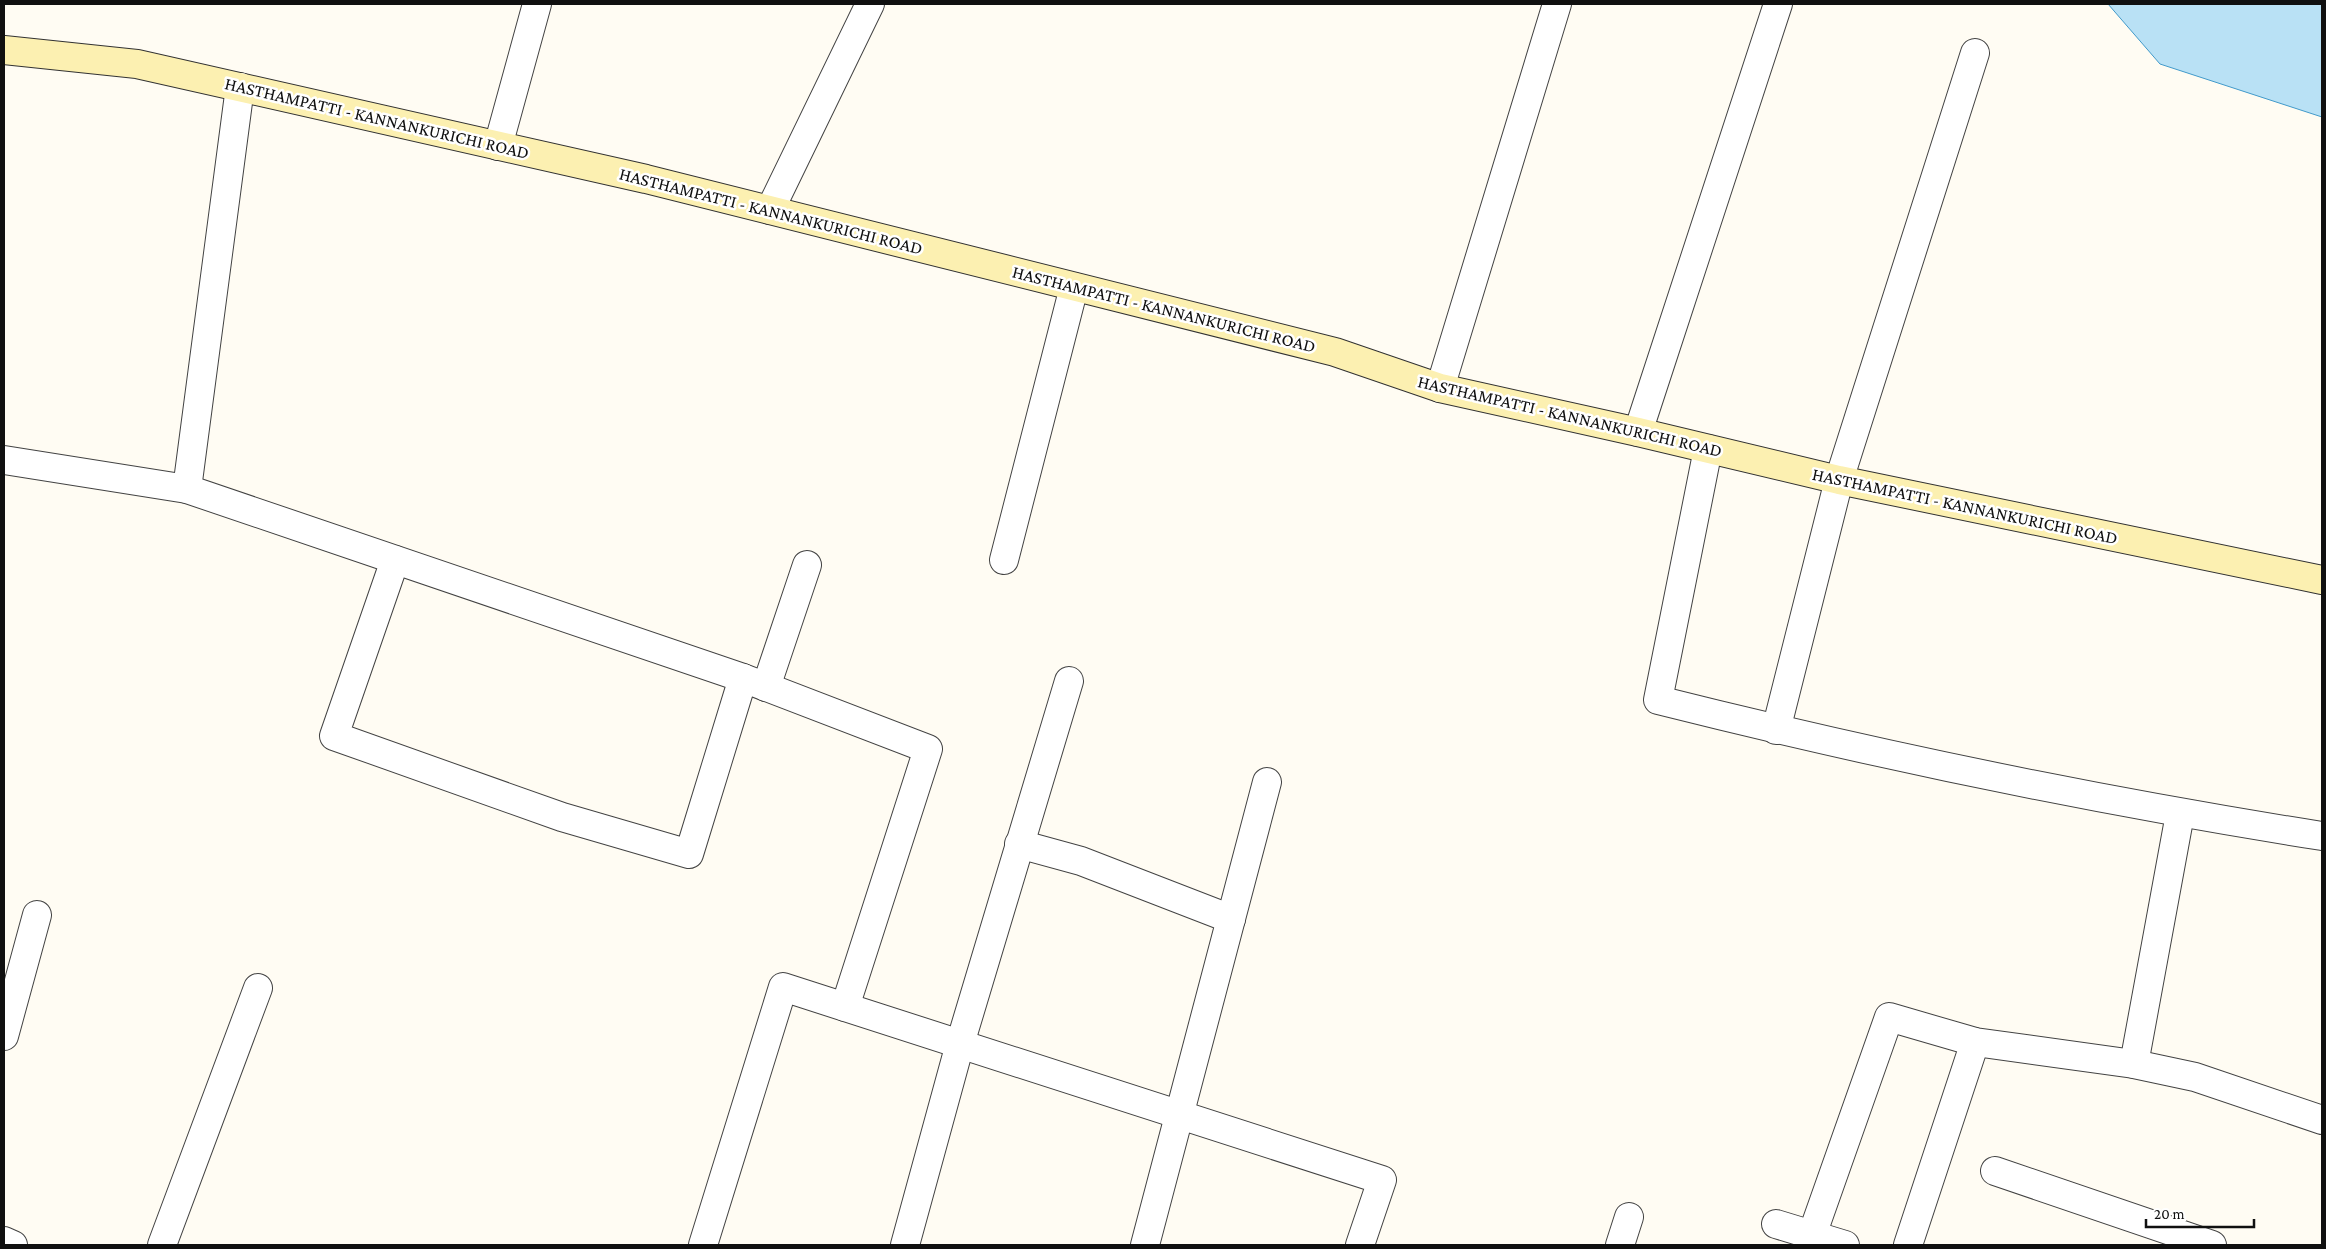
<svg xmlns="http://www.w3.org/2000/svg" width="2326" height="1249" viewBox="0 0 2326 1249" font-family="'Crimson Pro',serif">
<rect width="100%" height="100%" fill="#fffcf3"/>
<polygon fill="#b9e1f5" stroke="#429aca" points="2108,4 2322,4 2322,117 2160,64"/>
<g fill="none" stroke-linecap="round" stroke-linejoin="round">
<defs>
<g id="street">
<polyline points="240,87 187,489 743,678 928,749 845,1007"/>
<polyline points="498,146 537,4"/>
<polyline points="770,210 870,4"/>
<polyline points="1440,388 1557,4"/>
<polyline points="1638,432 1778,4"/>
<path d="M1708,449L1658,700C1877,755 2099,801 2322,836"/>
<polyline points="4,460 187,489"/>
<polyline points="395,560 334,736 562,817 689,854 743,678"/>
<polyline points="1004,560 1074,287"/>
<polyline points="766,687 807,565"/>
<polyline points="1776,730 1839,480 1975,53"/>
<polyline points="1019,844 1081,861 1231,919"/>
<polyline points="4,1036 37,915"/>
<polyline points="2134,1064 2180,814"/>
<polyline points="1995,1171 2212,1245"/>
<polyline points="1776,1224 1845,1245"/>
<polyline points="1812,1235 1889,1017 1975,1042 2134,1064 2195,1077 2322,1120"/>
<polyline points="4,1241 13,1245"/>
<polyline points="162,1245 258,988"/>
<polyline points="703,1245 783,987 1382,1180 1360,1245"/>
<polyline points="905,1245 960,1044 1069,681"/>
<polyline points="1145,1245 1267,782"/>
<polyline points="1620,1245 1629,1217"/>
<polyline points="1908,1245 1975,1042"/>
</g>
<polyline id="secondary" points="4,50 137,64 646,179 1335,352 1440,388 1638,432 1839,480 2322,580"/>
</defs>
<use href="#street" stroke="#434343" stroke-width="30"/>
<use href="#secondary" stroke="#323232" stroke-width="30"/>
<use href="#street" stroke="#fff" stroke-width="28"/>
<use href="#secondary" stroke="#fcf0b1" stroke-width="28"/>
</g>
<g text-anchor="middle" stroke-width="5" stroke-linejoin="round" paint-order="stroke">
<g font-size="18" fill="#101010" stroke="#fff">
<text transform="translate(377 118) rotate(13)" y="6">HASTHAMPATTI - KANNANKURICHI ROAD</text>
<text transform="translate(771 211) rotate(14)" y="6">HASTHAMPATTI - KANNANKURICHI ROAD</text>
<text transform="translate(1164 309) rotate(14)" y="6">HASTHAMPATTI - KANNANKURICHI ROAD</text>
<text transform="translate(1570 416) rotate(13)" y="6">HASTHAMPATTI - KANNANKURICHI ROAD</text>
<text transform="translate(1965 506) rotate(12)" y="6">HASTHAMPATTI - KANNANKURICHI ROAD</text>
</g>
</g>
<rect width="2326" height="1249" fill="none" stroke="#101010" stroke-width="10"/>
<path d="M2146 1219v8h108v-8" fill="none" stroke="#101010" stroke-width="2.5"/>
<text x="2154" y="1219" font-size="15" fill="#101010" stroke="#ffffff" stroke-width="4" paint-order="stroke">20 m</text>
</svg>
